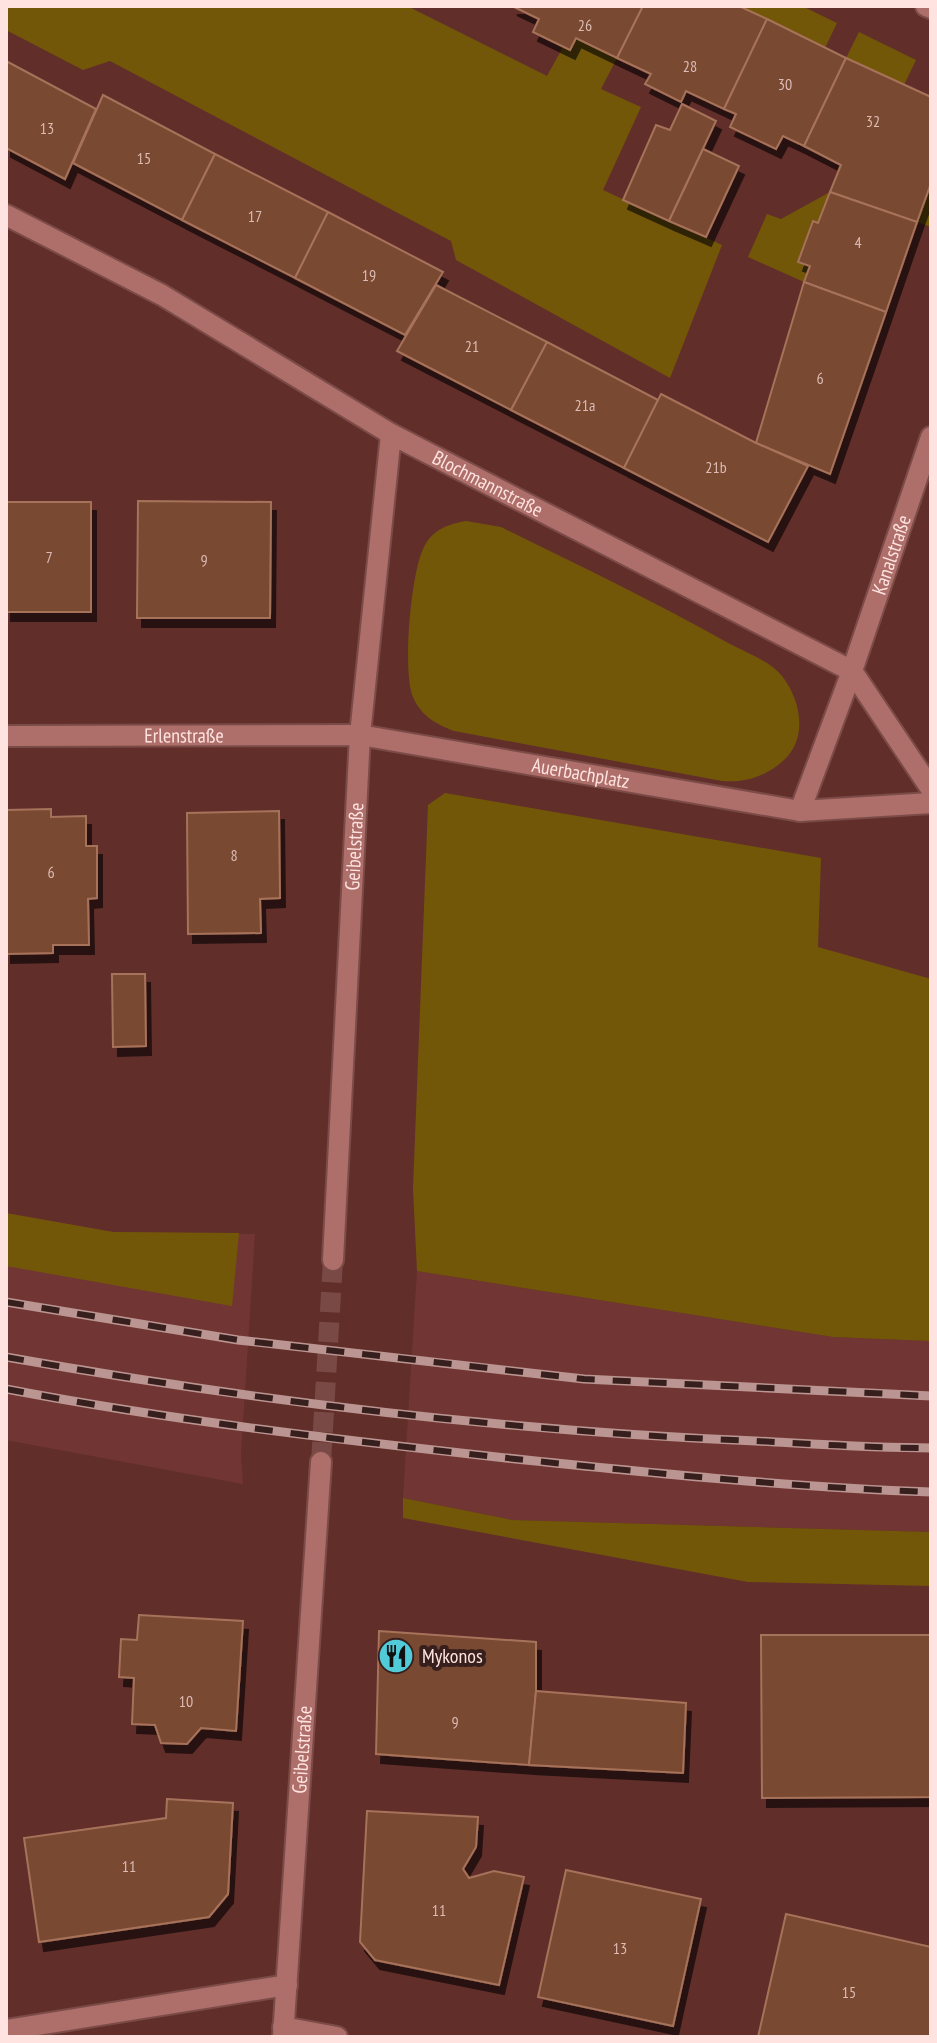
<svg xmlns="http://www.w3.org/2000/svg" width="937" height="2043" viewBox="0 0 937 2043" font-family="'PT Sans Narrow',sans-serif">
<defs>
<filter id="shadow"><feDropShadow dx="5" dy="9" stdDeviation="0" flood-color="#0009"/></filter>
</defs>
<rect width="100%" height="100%" fill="#622e2a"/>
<g fill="#713633">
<polygon points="6,1213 113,1232 255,1234 241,1454 243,1484 6,1440"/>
<polygon points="417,1271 833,1337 931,1341 931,1532 512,1520 403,1498"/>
</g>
<g fill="#735709">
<polygon points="6,6 407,6 547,76 563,47 570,50 576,38 617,58 601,89 641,107 603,190 722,245 670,378 456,260 451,241 110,61 83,70 6,30"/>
<polygon points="739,6 802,6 837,23 825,48"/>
<polygon points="859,32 916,60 904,85 846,58"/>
<polygon points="931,183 931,227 917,222"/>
<polygon points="830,192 818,223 812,221 798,261 810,266 804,282 748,257 767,214 781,219"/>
<path d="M466,521L501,527C578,565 656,602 730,644C747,653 770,661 782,676C801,700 808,738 784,760C767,776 745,783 722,781L454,731C436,724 421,716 413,697C402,672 411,568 425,545C434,529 449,524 466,521Z"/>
<polygon points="445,793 821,858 818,947 931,979 931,1341 833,1337 417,1271 413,1189 428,805"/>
<polygon points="6,1213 113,1232 239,1233 232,1306 6,1266"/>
<polygon points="403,1498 512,1520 931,1532 931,1586 748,1582 403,1518"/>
</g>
<g fill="#794831" stroke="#a7725a" stroke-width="2" filter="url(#shadow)">
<polygon points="512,6 643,6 617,58 576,38 570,50 533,32 539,19"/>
<polygon points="643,6 739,6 767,19 724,109 686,91 681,102 645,84 651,74 617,58"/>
<polygon points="767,19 846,58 804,146 783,136 776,149 730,127 736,114 724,109"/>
<polygon points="846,58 931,97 931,183 917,222 830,192 841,165 804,146"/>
<polygon points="6,61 96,109 65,179 6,148"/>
<polygon points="103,95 215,154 182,220 73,163"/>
<polygon points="682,104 716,121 669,221 623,200 656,125 670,130"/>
<polygon points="703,149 739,166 706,237 669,221"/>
<polygon points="215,154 328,212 295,278 182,220"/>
<polygon points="830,192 917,222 886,312 804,282 810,266 798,262 813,221 818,223"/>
<polygon points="328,212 443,272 405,335 295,278"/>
<polygon points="804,282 886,312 830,474 756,443"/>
<polygon points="436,285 547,342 511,410 397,351"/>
<polygon points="547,342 658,400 624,468 511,410"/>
<polygon points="661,394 756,443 808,466 768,542 624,468"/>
<polygon points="138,501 271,502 270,618 137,618"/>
<rect x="6" y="502" width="85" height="110"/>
<polygon points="51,809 51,817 86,816 86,846 97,846 97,898 88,899 89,945 53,945 53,953 6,954 6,810"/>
<polygon points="279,811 280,898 260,899 261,933 188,934 187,813"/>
<polygon points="112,974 145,974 146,1046 113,1047"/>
<polygon points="139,1615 243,1621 236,1731 201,1728 187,1744 161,1743 155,1725 132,1724 134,1678 119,1677 121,1639 137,1640"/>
<polygon points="379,1631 536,1642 536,1691 529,1765 376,1754"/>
<polygon points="761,1635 931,1635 931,1797 762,1798"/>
<polygon points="536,1691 686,1703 683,1773 529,1765"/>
<polygon points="167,1799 233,1803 228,1894 209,1917 39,1942 24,1838 166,1818"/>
<polygon points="367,1811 478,1817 476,1847 463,1869 469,1878 494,1871 524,1877 499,1985 375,1960 360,1942"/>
<polygon points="566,1870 701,1899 673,2026 538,1997"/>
<polygon points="786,1914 931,1947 931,2037 758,2037"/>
</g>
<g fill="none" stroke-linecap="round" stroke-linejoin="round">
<polyline stroke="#794945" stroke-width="20" stroke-dasharray="20 10" stroke-linecap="butt" points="321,1462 333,1260"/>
<defs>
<g id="minor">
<polyline points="926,6 931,8"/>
<path id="s1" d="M6,215L162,295L391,434L852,671L931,789"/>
<path id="s2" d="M6,736L360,735L800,811L931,803"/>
<path id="s3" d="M800,811L852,671L931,437"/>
<path id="s4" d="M333,1260L360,735L391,434"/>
<polyline points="283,2027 337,2037"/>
<polyline points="6,2030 287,1985"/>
<path id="s5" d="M283,2037L321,1462"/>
</g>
</defs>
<use href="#minor" stroke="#7b4b47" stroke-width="24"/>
<use href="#minor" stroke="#ae6e69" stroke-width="20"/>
<defs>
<g id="rail">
<polyline points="6,1302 238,1340 584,1379 931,1396"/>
<path d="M6,1357C254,1401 504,1431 756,1441C814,1444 873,1448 931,1448"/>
<path d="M6,1389C169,1420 332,1439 497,1457C641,1472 786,1487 931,1492"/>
</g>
</defs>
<use href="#rail" stroke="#bb9592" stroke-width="9"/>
<use href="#rail" stroke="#371f1d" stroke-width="6" stroke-dasharray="18" stroke-linecap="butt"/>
</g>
<defs>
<symbol id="restaurant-disc" viewBox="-11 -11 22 22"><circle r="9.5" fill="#52cbd8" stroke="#371f1d"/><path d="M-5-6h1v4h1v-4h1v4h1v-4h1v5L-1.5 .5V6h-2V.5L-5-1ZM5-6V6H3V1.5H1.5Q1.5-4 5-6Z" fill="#111"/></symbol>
</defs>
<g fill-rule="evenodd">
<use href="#restaurant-disc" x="376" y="1636" width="40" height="40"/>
</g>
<g text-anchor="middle" stroke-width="8" stroke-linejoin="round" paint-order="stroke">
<g font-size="16" fill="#ddbcb4">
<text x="585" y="31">26</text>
<text x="690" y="72">28</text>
<text x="785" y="90">30</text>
<text x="873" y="127">32</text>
<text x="47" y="134">13</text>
<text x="144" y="164">15</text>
<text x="255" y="222">17</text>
<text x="858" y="248">4</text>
<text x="369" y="281">19</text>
<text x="472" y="352">21</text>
<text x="820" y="384">6</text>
<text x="585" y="411">21a</text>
<text x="716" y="473">21b</text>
<text x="49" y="563">7</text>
<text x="204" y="566">9</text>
<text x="234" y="861">8</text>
<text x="51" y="878">6</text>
<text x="186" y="1707">10</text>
<text x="455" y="1728">9</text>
<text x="129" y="1872">11</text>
<text x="439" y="1916">11</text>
<text x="620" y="1954">13</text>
<text x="849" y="1998">15</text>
</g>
<g font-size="20" fill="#fee3e0" stroke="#371f1d">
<text dy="7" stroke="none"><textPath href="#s1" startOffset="552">Blochmannstraße</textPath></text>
<text dy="7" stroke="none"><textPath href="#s3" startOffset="272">Kanalstraße</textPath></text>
<text dy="7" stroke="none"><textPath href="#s2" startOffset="178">Erlenstraße</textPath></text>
<text dy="7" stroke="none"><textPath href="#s2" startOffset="578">Auerbachplatz</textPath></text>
<text dy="7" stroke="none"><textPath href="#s4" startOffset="414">Geibelstraße</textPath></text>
<text dy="7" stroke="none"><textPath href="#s5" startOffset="288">Geibelstraße</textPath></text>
</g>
<g font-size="20" fill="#fee3e0" stroke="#371f1d" text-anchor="start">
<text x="422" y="1663">Mykonos</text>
</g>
</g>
<rect width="937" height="2043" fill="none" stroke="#fee3e0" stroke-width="16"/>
</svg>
